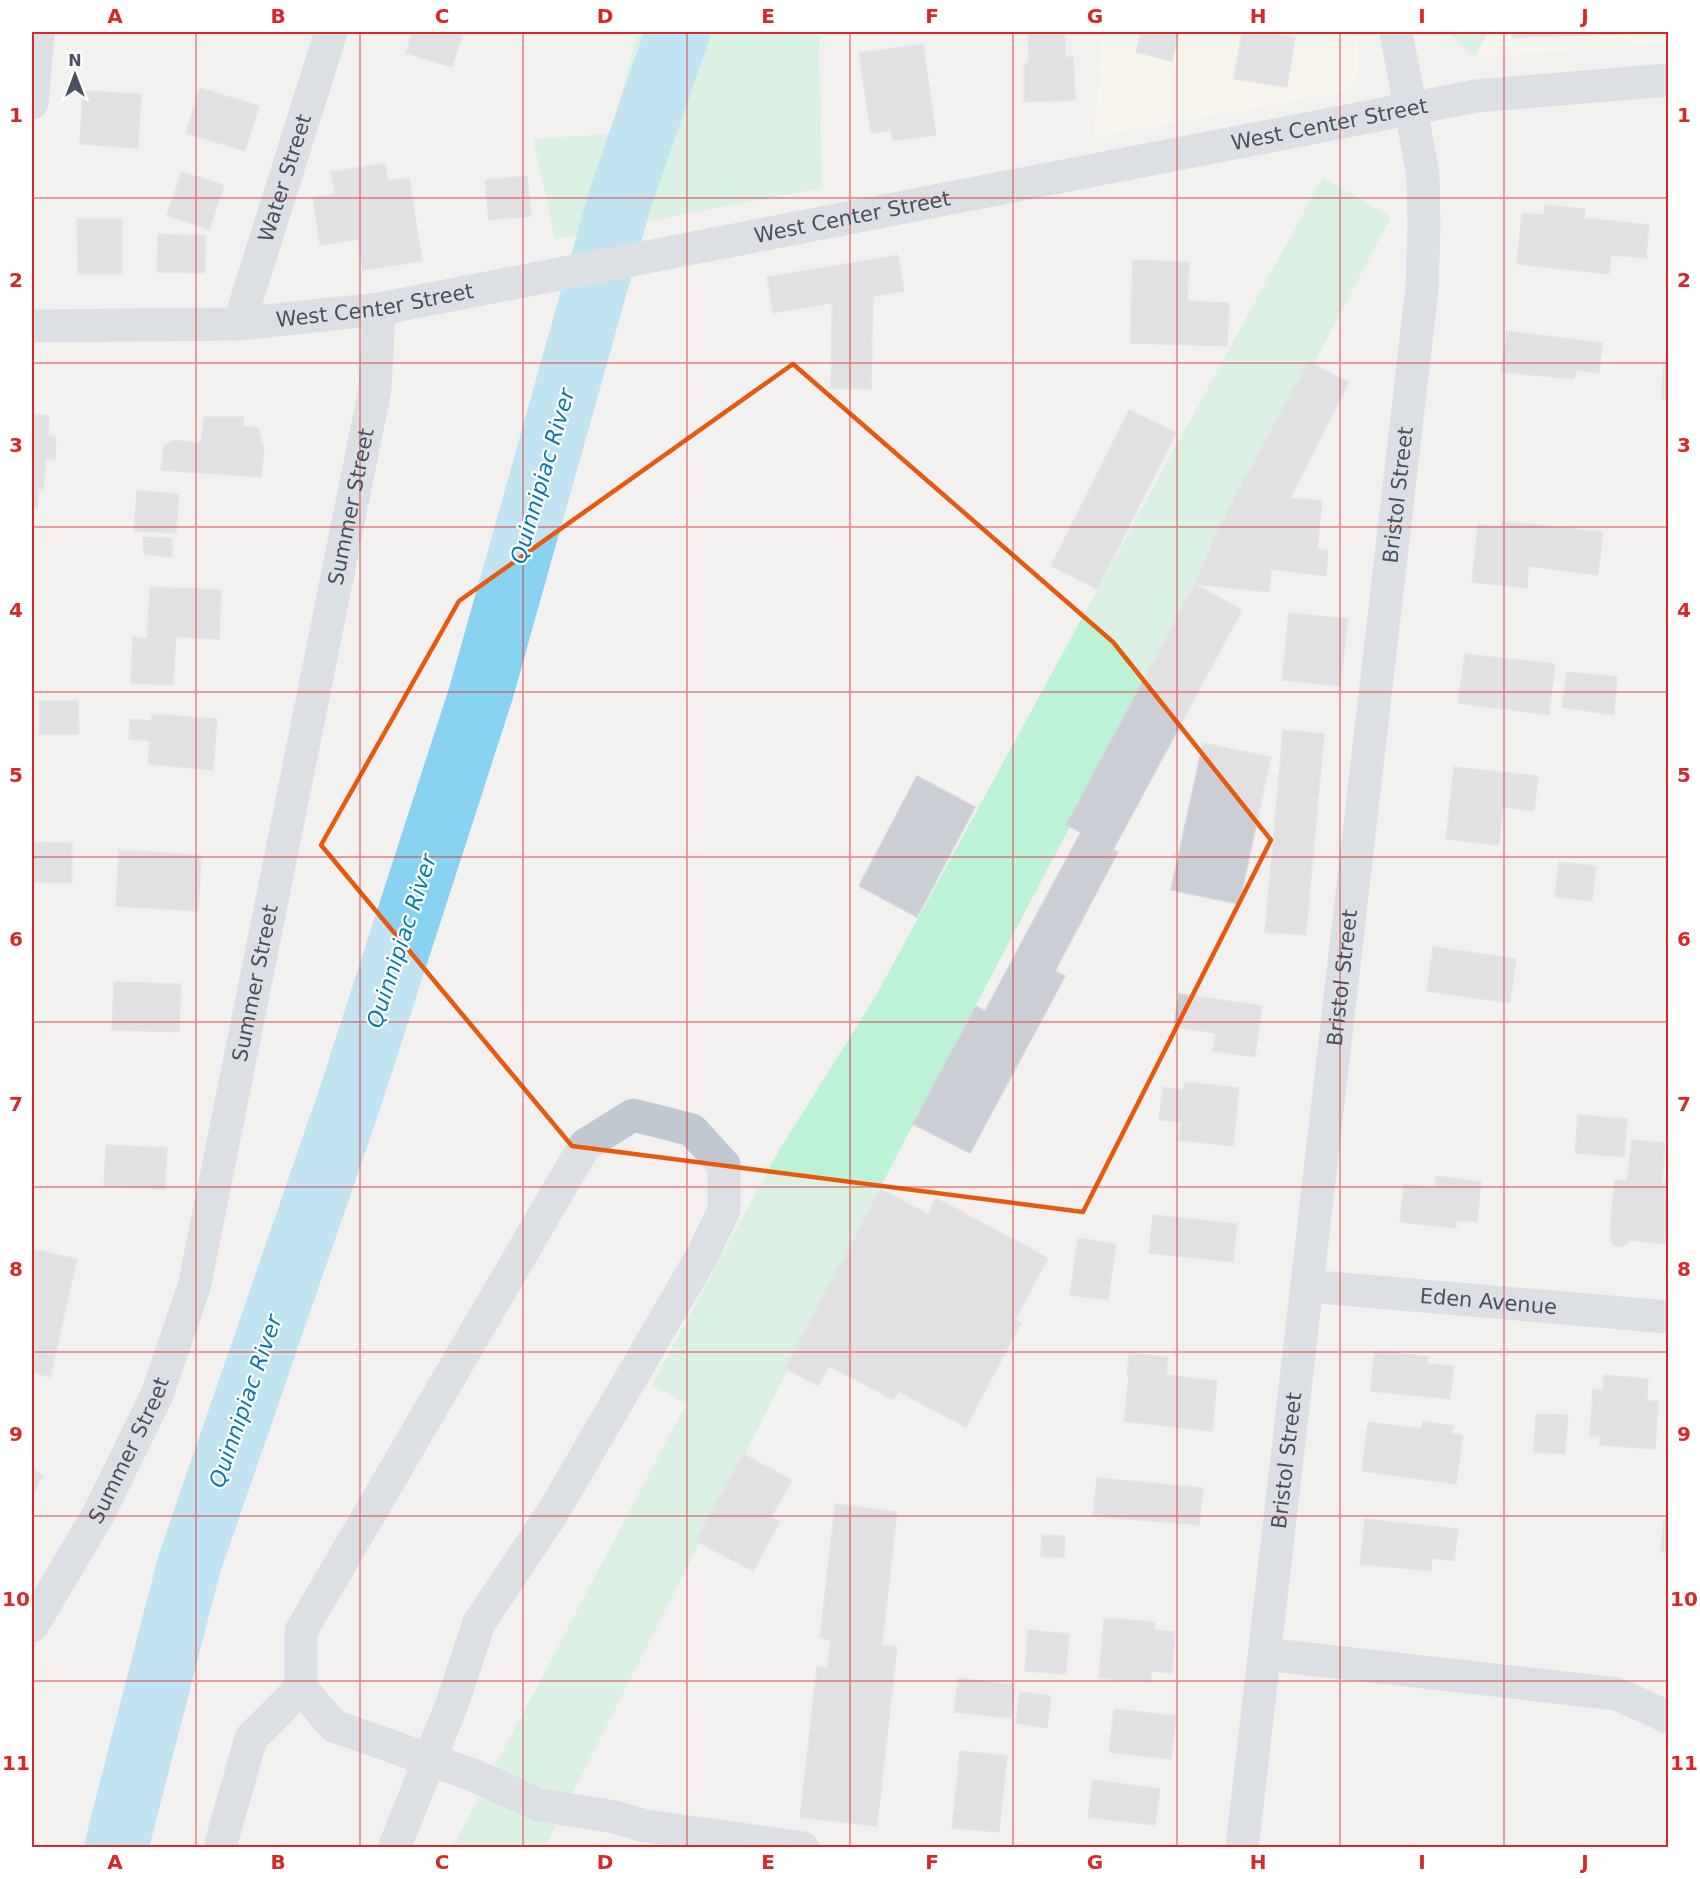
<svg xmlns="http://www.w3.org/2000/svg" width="1700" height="1879" viewBox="0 0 1700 1879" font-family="'DejaVu Sans',sans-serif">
<rect width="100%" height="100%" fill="#f3f0f0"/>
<g fill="#fdf9e9">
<polygon points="1103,32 1358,32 1359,74 1343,92 1094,137"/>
<polygon points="1488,32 1668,32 1668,43 1475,57"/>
</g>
<g fill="#bcf2d5">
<polygon points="638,32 819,32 822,188 555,239 533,139 611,134"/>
<polygon points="1448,32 1488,32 1475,57"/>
<polygon points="1323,177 1391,217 899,1151 545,1847 452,1848 686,1404 652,1385 778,1152 874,999"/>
</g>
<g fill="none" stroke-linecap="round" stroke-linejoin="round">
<polyline stroke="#87d3f1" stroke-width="64" points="116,1848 189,1565 349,1101 481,693 620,199 678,32"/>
</g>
<g fill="#ccced6" stroke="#d4d5dc" stroke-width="1.5">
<polygon points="412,32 463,32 452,67 406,53"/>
<polygon points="1028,32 1065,32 1065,57 1073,57 1075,100 1024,102 1024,64 1029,63"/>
<polygon points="1141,32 1179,32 1172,61 1136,52"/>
<polygon points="1242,32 1263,32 1295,37 1287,87 1234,79"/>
<polygon points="1512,32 1625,32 1625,34 1512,37"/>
<polygon points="923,44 936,135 893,141 891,130 871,133 859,53"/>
<polygon points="200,88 259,106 245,151 186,133"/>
<polygon points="83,91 141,94 138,148 80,144"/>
<polygon points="385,163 388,181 409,178 422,261 363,270 358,239 320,245 313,197 335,194 331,172"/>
<polygon points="182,172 224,185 209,230 167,215"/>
<polygon points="527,176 531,216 489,220 485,180"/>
<polygon points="1545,205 1585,209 1584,218 1649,225 1646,258 1611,255 1609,274 1517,264 1522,213 1544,215"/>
<polygon points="77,219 122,219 122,274 78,274"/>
<polygon points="158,234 206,236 205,273 157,272"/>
<polygon points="898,255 904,291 873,296 871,389 831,388 832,303 773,313 767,277"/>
<polygon points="1133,260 1189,262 1187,301 1229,303 1227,346 1130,343"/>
<polygon points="1507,331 1602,343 1599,373 1576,370 1574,379 1501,372"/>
<polygon points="1664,360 1668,360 1668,399 1662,398"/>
<polygon points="1308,362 1349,382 1290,498 1237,493"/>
<polygon points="1129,410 1176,433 1097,589 1051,566"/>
<polygon points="32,414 49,416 48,435 56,437 55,459 46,459 43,489 39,488 37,509 32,508"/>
<polygon points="204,417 244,417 243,426 258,428 264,449 261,477 161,470 164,447 173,440 201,443"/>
<polygon points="137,491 179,494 176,533 134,531"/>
<polygon points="1237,493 1322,501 1317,550 1213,541"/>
<polygon points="1502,521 1603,532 1598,575 1528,566 1527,588 1472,582 1478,524 1501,527"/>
<polygon points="143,537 172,538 172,557 144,554"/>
<polygon points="1213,541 1328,550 1326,576 1271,569 1269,592 1195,584"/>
<polygon points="1195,584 1242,610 1113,850 1118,852 1055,971 1065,976 970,1153 913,1124 976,1006 985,1011 1081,832 1066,825"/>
<polygon points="150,587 221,590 219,639 176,637 173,685 131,683 133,637 147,639"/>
<polygon points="1289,613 1348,619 1340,686 1282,680"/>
<polygon points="1465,654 1555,664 1549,715 1458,703"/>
<polygon points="1567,672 1617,677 1614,715 1562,707"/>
<polygon points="39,701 78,701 79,734 39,734"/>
<polygon points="152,714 217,719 213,770 148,764 150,741 129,739 130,719 152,721"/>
<polygon points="1283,730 1324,734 1306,935 1265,932"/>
<polygon points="1203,743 1271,757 1239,904 1171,890"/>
<polygon points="1454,767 1538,776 1534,811 1503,807 1499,845 1446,839"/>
<polygon points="917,776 975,807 917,917 859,886"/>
<polygon points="33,842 72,843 72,883 33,882"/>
<polygon points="119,850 201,855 198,911 116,906"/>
<polygon points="1559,862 1596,866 1592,901 1555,897"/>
<polygon points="1433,947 1516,959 1510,1003 1427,991"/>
<polygon points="114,982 181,984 179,1032 112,1030"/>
<polygon points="1179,994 1262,1006 1255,1057 1213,1051 1216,1033 1174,1027"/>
<polygon points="1185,1082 1239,1088 1233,1146 1179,1140 1181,1122 1159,1120 1163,1087 1184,1090"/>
<polygon points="1578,1115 1627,1119 1624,1157 1575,1153"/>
<polygon points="1632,1140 1665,1143 1662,1183 1668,1183 1666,1244 1630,1240 1622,1247 1616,1246 1612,1243 1610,1231 1615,1180 1627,1181"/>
<polygon points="106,1145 167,1148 165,1189 104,1186"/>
<polygon points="1436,1176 1481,1182 1477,1222 1456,1220 1456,1228 1400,1222 1404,1184 1435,1188"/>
<polygon points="880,1189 928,1214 936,1198 1048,1258 1015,1320 1021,1323 966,1427 898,1391 894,1400 829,1366 818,1386 785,1368"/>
<polygon points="1153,1215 1237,1224 1233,1262 1149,1253"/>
<polygon points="1078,1238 1116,1244 1108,1300 1070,1295"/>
<polygon points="32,1249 77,1259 50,1377 32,1372"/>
<polygon points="1374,1351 1428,1356 1428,1364 1454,1366 1450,1399 1371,1391"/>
<polygon points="1129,1353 1168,1357 1166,1375 1217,1381 1212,1431 1124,1421 1129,1375 1127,1375"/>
<polygon points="1604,1375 1648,1379 1647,1400 1658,1402 1655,1449 1600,1445 1600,1436 1590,1436 1593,1389 1603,1390"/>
<polygon points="1536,1414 1568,1415 1565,1454 1534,1452"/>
<polygon points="1423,1421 1453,1426 1451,1433 1463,1435 1456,1484 1362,1471 1368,1422 1422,1429"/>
<polygon points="743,1454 792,1480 771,1517 780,1522 753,1571 696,1541"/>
<polygon points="32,1469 43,1476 32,1496"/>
<polygon points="1097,1478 1203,1488 1199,1525 1093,1516"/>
<polygon points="835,1504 897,1512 882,1645 897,1647 877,1826 800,1817 817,1667 827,1668 831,1640 820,1638"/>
<polygon points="1365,1519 1458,1529 1454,1561 1432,1558 1431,1571 1360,1564"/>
<polygon points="1664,1519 1668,1519 1668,1553 1661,1552"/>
<polygon points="1042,1535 1065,1536 1064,1558 1041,1556"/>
<polygon points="1104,1618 1155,1622 1154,1630 1175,1632 1172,1673 1151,1671 1151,1682 1099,1678"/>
<polygon points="1028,1630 1069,1634 1066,1674 1025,1671"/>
<polygon points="958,1678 1015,1685 1011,1718 954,1712"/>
<polygon points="1020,1692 1051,1696 1047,1728 1016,1723"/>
<polygon points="1114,1709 1176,1716 1171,1759 1109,1752"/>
<polygon points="960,1751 1007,1756 999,1832 952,1828"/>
<polygon points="1093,1780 1160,1789 1155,1825 1088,1817"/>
</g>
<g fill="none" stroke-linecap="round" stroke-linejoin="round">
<g stroke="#c0c9d2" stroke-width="33">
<polyline points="32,103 38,32"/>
<path id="s1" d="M239,324L331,32"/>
<path id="s2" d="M32,326L239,324L379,309L1476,96L1668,80"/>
<path id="s3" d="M1307,1286L1668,1317"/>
<path id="s4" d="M32,1626L98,1515L156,1397L194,1287L375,389L379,309"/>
<polyline points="1265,1654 1617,1694 1668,1717"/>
<polyline points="223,1848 221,1843 251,1738 301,1688"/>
<polyline points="394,1848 452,1704 479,1623 553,1512 702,1256 724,1210 724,1165 692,1130 633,1115 585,1145 301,1631 301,1688 334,1726 473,1775 539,1805 615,1817 646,1826 803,1848"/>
<path id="s5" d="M1242,1848L1422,288L1424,227L1423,174L1396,32"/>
</g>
</g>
<path d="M0 0H1700V1879H0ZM793,364L1113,642L1271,840L1083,1212L572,1146L321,845L459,601Z" fill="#f3f0f0" fill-opacity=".55" fill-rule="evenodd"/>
<path fill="none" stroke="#e8590c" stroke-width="4.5" stroke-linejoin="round" d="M793,364L1113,642L1271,840L1083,1212L572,1146L321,845L459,601Z"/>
<path fill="none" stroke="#d62828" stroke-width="1.5" stroke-opacity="0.55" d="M196,32V1848M360,32V1848M523,32V1848M687,32V1848M850,32V1848M1013,32V1848M1177,32V1848M1340,32V1848M1504,32V1848M32,198H1668M32,363H1668M32,527H1668M32,692H1668M32,857H1668M32,1022H1668M32,1187H1668M32,1352H1668M32,1516H1668M32,1681H1668"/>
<g text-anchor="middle" stroke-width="4.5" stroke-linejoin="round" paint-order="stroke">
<g font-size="21" fill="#47515f" stroke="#fff">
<text dy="7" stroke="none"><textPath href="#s2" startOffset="1316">West Center Street</textPath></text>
<text dy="7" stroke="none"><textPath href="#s1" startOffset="153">Water Street</textPath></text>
<text dy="7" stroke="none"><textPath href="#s2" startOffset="830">West Center Street</textPath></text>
<text dy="7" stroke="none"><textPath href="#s2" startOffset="344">West Center Street</textPath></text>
<text dy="7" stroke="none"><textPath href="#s5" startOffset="1362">Bristol Street</textPath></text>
<text dy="7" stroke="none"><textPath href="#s4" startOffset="1173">Summer Street</textPath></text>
<text dy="7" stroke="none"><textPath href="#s5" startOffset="876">Bristol Street</textPath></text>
<text dy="7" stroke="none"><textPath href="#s4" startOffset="687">Summer Street</textPath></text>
<text dy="7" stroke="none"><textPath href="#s3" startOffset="182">Eden Avenue</textPath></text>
<text dy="7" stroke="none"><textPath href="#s4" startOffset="201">Summer Street</textPath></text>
<text dy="7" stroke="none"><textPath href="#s5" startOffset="390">Bristol Street</textPath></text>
</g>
<g font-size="22" font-style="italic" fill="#057bac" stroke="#fff">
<text transform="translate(542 476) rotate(-74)" y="8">Quinnipiac River</text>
<text transform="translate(401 941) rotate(-72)" y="8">Quinnipiac River</text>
<text transform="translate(245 1401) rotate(-71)" y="8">Quinnipiac River</text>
</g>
</g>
<rect width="1700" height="1879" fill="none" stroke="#ffffff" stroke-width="66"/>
<g transform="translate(75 75)" stroke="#ffffff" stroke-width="4.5" paint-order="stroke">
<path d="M0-4.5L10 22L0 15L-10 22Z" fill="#47515f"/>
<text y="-9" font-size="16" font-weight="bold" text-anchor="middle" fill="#47515f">N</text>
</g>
<rect x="33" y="33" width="1634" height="1813" fill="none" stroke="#d62828" stroke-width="2"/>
<g font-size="20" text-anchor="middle" font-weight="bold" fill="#d62828">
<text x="115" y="23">A</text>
<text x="278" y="23">B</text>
<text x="442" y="23">C</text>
<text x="605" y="23">D</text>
<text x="768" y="23">E</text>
<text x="932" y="23">F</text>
<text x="1095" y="23">G</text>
<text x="1258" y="23">H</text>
<text x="1422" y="23">I</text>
<text x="1585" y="23">J</text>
<text x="16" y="122">1</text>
<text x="1684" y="122">1</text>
<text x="16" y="287">2</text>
<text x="1684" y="287">2</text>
<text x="16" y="452">3</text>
<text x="1684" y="452">3</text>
<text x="16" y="617">4</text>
<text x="1684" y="617">4</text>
<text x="16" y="782">5</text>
<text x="1684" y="782">5</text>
<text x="16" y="946">6</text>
<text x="1684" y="946">6</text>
<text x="16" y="1111">7</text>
<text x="1684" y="1111">7</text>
<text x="16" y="1276">8</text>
<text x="1684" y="1276">8</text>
<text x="16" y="1441">9</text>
<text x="1684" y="1441">9</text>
<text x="16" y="1606">10</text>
<text x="1684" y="1606">10</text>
<text x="16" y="1770">11</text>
<text x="1684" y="1770">11</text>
<text x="115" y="1869">A</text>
<text x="278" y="1869">B</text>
<text x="442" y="1869">C</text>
<text x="605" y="1869">D</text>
<text x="768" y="1869">E</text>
<text x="932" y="1869">F</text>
<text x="1095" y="1869">G</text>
<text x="1258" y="1869">H</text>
<text x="1422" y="1869">I</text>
<text x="1585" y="1869">J</text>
</g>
</svg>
